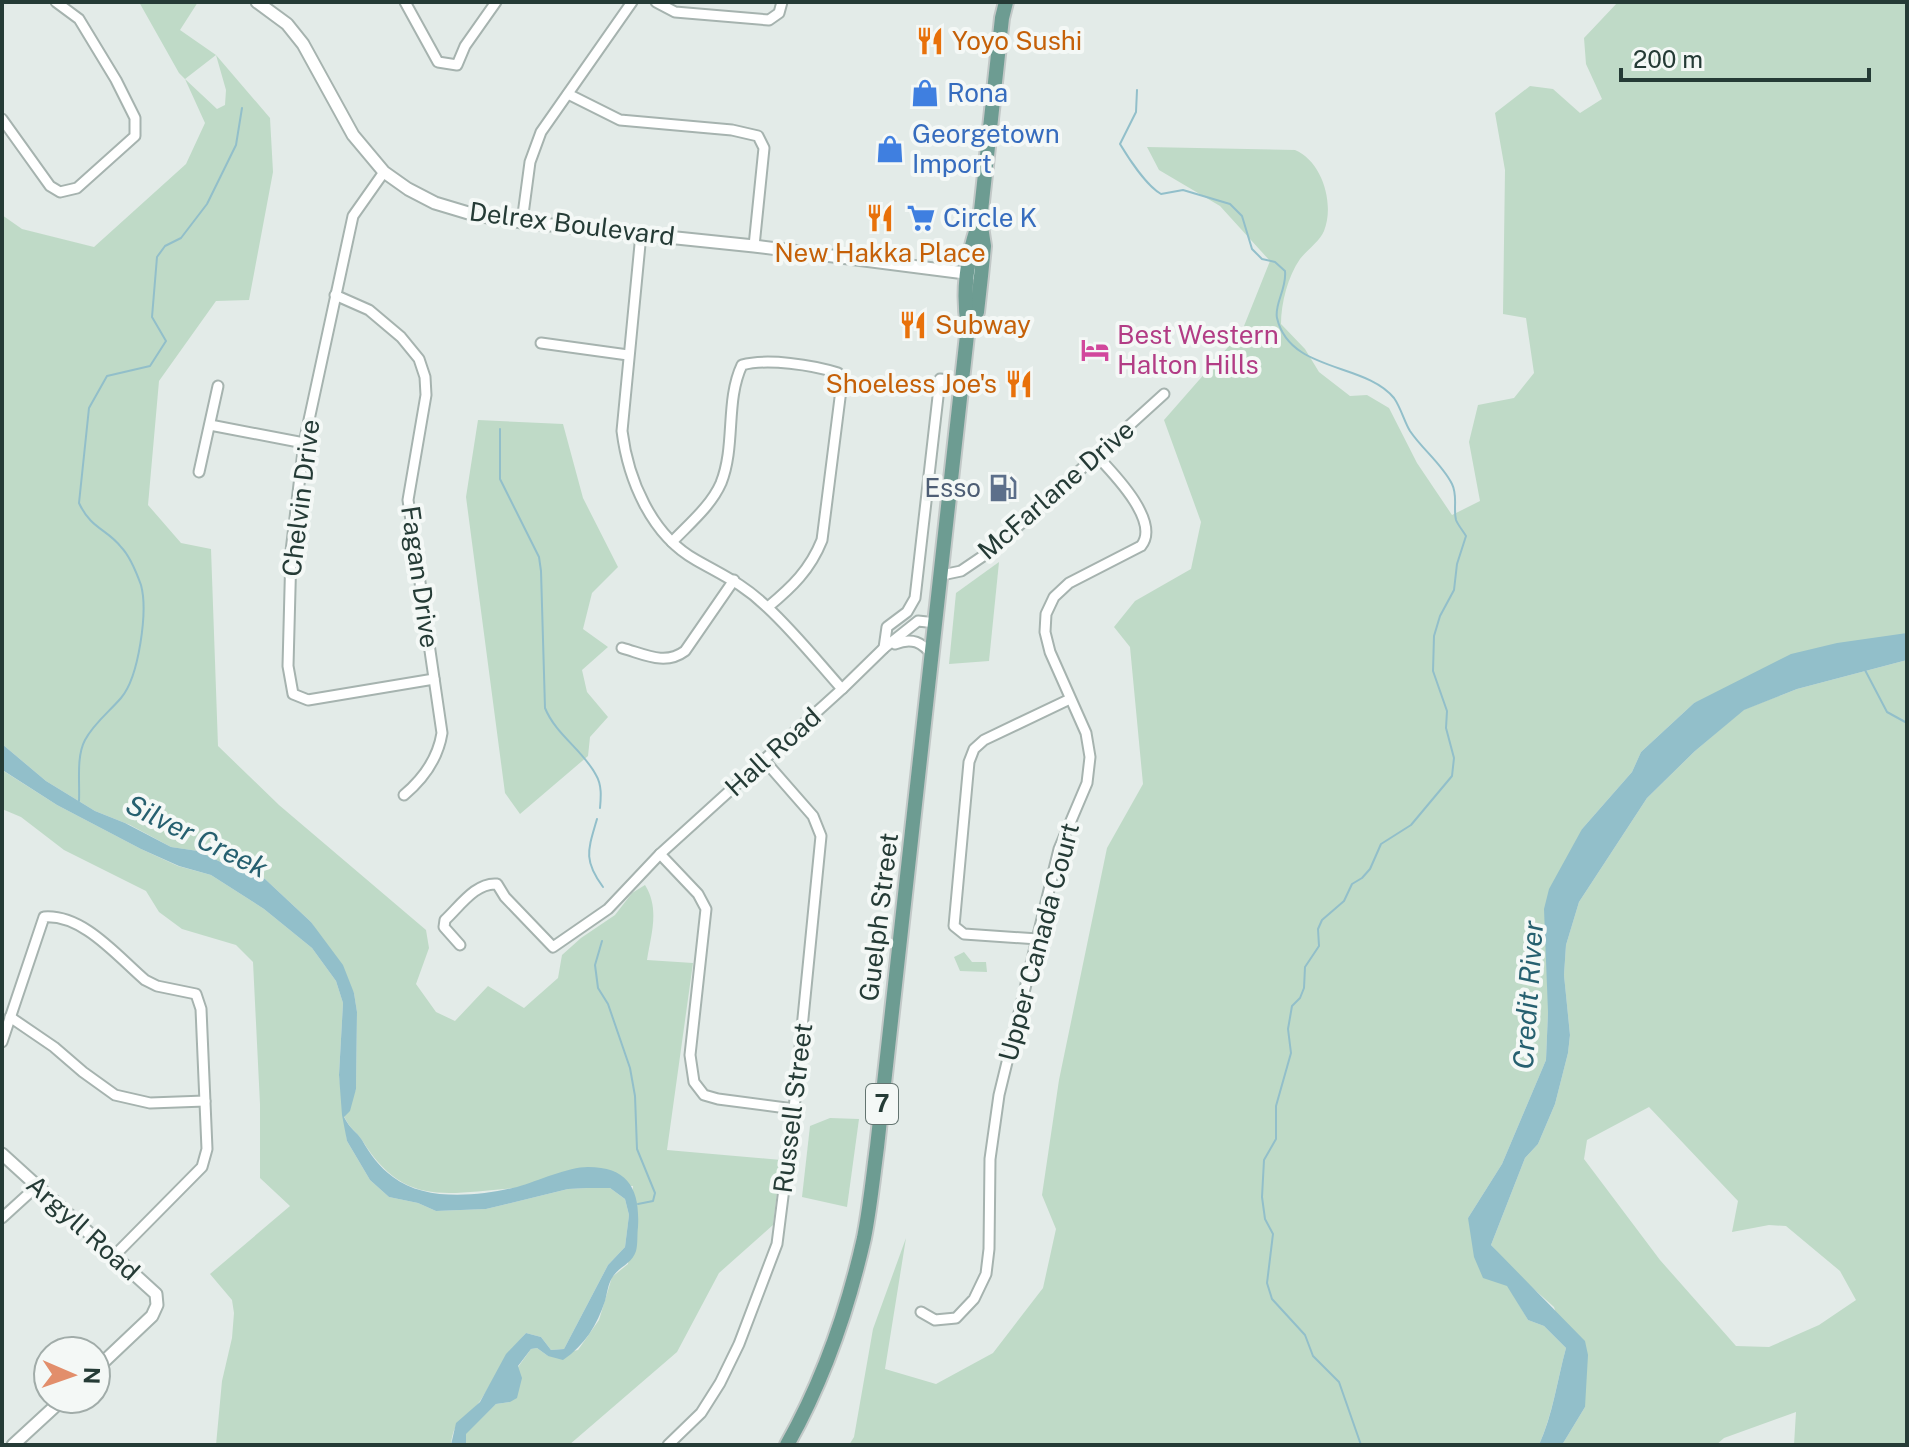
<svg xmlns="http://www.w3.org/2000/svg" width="1909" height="1447" viewBox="0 0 1909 1447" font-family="'Public Sans',sans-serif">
<rect width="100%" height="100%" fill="#e3ebe8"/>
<g fill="#bfdac7" fill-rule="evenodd">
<path d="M139,2H198L180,30L216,55L270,118L273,172L249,300L216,301L159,381L148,505L181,543L211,549L218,746L279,805L426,930L429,948L416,984L436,1012L455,1021L488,986L524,1008L558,978L562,955L581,938L615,915L632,893L645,885C660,909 651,934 647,960L693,963L667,1150L781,1160L773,1225L719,1273L677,1352L569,1445H466L465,1434L496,1404L510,1402L518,1367L531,1349L537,1348L548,1356L578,1350L599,1320L612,1277L628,1264L633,1186C594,1187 554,1184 515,1188C446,1193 404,1208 362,1140C356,1131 349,1128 344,1116L356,1089L357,1012L354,993L311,922L265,879L250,869H235L198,851L171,847L130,825L95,811L46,781L2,744V215L22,229L94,247L186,164L205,123L185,79L179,73ZM216,55L226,90L225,105L217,109L185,79Z"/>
<path d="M1618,2H1907V633L1694,703L1641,752L1632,772L1582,829L1548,1012L1546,1060L1502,1164L1468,1218L1528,1320L1544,1326L1566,1348C1557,1381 1553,1413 1539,1445H849L854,1437L873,1329L906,1238L885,1369L936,1384L993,1353L1043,1288L1056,1229L1042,1195L1059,1080L1107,848L1143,784L1130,647L1114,627L1135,601L1191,569L1201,522L1164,420L1242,331L1270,261L1220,206L1159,170L1147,147L1295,150C1322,161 1335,204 1324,231C1320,241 1307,250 1300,259C1288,276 1281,303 1281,324L1305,349L1319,372L1350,396L1367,395L1389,408L1417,463L1452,515L1480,501L1469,442L1478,405L1514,398L1534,373L1526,318L1503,314L1505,170L1495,113L1530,86L1553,89L1580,113L1602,99L1586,64L1584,38Z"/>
<polygon points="478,420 563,424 583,498 618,567 592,593 583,629 608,647 582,670 587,692 608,717 590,737 588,756 520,814 505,793 466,497"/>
<polygon points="999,562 989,661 949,664 956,593"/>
<path d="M1907,660V1445H1794L1796,1412L1724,1438L1716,1445H1562L1585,1407L1554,1307L1517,1274L1491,1245L1525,1158L1538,1144L1555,1104L1568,1053L1570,1035L1564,975L1566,945L1579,902L1647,798L1695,751L1743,710L1797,689ZM1649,1107L1738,1201L1732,1232L1769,1225L1786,1226L1840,1271L1856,1300L1819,1325L1769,1347L1736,1346L1660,1260L1584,1159L1587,1140Z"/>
<path d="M2,770L57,805L141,849L178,866L211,875L264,909L312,948L336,981L343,1003L339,1075L347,1141L370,1180L389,1197L418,1203L436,1211L486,1209L568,1189L587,1188H610L625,1199L629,1215L625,1247L608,1265L564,1349L551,1350L541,1337L526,1333C503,1357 499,1372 482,1398C470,1418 454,1414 451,1445H216L222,1381L232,1338L234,1313L232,1300L210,1274L290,1206L260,1178V1104L253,962L236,945L182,929L159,912L146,891L64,850L21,817L2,809Z"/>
<polygon points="964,952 972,962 986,962 987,972 960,971 954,957"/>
<polygon points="830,1118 859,1119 847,1207 802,1197 810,1126"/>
</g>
<g fill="#92bfca">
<path d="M1907,633V660L1797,689L1744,710L1695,751L1647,798L1579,902L1566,945L1564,975L1570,1035L1568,1053L1555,1104L1538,1144L1525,1158L1491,1245L1585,1341L1588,1355L1585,1407L1562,1445H1539C1553,1414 1557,1381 1566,1348L1544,1326L1528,1320L1507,1286L1483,1278L1474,1257L1468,1218L1502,1164L1546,1060L1548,1012L1544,909L1549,889L1582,829L1632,772L1641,752L1694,703L1791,654L1837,643Z"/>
<path d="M2,744L46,781L95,811L125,823L171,847L198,851L235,869H250L265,879L311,922L343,965L354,993L357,1012L356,1089L350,1111L344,1117C350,1129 356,1131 362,1140C370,1154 379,1167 393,1177C425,1202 480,1196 517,1187C538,1181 568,1167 588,1167C629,1167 640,1190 638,1227C637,1234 638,1244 636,1251C632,1264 618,1267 612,1278C608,1284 607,1294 605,1301C597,1325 585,1345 563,1360L548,1356L537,1348L531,1349L518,1366L522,1378L517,1398L510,1402L496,1404L466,1434V1445H451L456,1423L480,1402L506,1354L526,1333L541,1337L551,1350L564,1349L608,1265L625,1247L629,1215L625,1199L610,1188H587L568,1189L486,1209L436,1211L418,1203L389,1197L370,1180L347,1141L342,1115L339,1075L343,1003L336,981L312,948L264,909L211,875L179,866L141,849L57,805L4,771Z"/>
</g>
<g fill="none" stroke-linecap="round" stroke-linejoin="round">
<g stroke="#92bfca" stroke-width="2">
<path d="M1137,90L1136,112L1120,144C1129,159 1147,186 1161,194L1183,190L1230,204L1242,216L1252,249L1262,259L1275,262L1285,271C1287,289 1274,304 1277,318C1290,373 1365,362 1394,398C1401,408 1404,421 1410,431C1422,449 1442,464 1452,484C1458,496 1453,508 1456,520C1458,525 1463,531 1466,536L1457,564L1454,590L1440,616L1434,636L1433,671L1447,711L1446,728L1454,758L1452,776L1411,825L1381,844L1370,869L1362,878L1352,884L1344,901L1322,920L1318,929L1319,946L1305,967L1304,988L1300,998L1292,1006L1288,1029L1291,1053L1276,1106V1139L1264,1160L1262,1197L1265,1219L1273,1234L1267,1283L1272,1299L1305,1335L1313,1356L1339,1382L1361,1445"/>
<path d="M500,429V479L539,557L541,571L545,708C556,735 583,750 596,775C602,785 601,797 600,808"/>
<polyline points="1865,670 1887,712 1907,723"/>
<path d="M79,801C80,783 76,757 85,740C94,723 109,712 121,698C139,677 148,611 141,585C137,574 129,555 121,547C107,529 91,529 79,503L89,408L107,376L150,366L166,341L152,317L157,257L165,246L181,238L207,204L236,145L242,108"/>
<path d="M597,819C588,850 583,860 603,887"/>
<polyline points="602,941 595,965 598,988 608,1004 630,1068 635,1096 637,1149 655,1193 653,1201 638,1204"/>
</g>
<defs>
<g id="minor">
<polyline points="405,2 438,62 457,65 465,46 496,2"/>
<polyline points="656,2 675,12 769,20 779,13 782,2"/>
<polyline points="568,94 620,120 732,130 758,136 764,148 754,246"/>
<polyline points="2,119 50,186 60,192 77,188 135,136 135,118 116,80 79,19 56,2"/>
<polyline points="384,172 353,216 304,443 291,551 288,666 293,694 308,700 434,679"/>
<polyline points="522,222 530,162 541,132 632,2"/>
<path d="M641,234L622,431C628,479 651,535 696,560C724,576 743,584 767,607C794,632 818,662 842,689"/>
<path d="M335,295L369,310L401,337L419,359L425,377L426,395L408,500L442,733C438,758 423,779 404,795"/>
<polyline points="541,343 628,355"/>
<polyline points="210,425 304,443"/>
<polyline points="199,472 218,386"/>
<path d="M672,542C689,524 711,506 721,483C736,445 725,401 742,365C767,358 813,365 838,373L842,382L822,540C810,570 792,587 768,607"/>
<polyline points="942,575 961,571 992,550 1164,394"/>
<path d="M895,644C912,637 922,642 933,656"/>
<path d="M622,648C644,654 665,666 685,651L734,580"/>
<polyline points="884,648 887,627 907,612 915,598 940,379 962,381"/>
<polyline points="660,854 698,894 706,909 690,1055 694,1082 704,1095 718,1099 794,1109"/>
<polyline points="1038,939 964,934 954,926 969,762 974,749 984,740 1070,699"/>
<path d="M460,945L444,927L445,920C460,906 476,882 497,884L505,897L553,947L608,909L660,854L842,689L884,648L918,621L936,623"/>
<polyline points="10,1017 54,1047 83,1072 115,1095 150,1103 205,1101"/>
<path d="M2,1042L44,917C83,914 117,956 145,980L157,986L196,994L201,1009L207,1149L202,1167L115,1255"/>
<polyline points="2,1218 36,1187"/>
<path d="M921,1312L935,1320L956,1318L974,1299L986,1274L989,1249L990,1159L999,1095L1059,849L1087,783L1090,757L1086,733L1050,652L1045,632L1046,614L1054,597L1069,583L1141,546C1161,522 1114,474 1097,456"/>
<polyline points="668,1445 701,1413 720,1383 739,1344 777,1244 794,1109 821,836 813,816 764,760"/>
</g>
<g id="tertiary">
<polyline points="257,2 287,24 303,44 353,135 384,172 408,189 435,203 475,215 522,222 754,246 973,274"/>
<polyline points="2,1154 156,1294 157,1305 152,1316 96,1369"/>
<polyline points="13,1445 63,1399"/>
</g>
<g id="primary">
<polyline points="968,326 977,312 981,276 984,246 980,220 1002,18 1006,2"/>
<path d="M787,1445C823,1381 848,1309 864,1238C870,1208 873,1177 877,1147L968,326C962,291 968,253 980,220"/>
</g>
</defs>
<use href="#minor" stroke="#a6b3af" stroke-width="13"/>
<use href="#tertiary" stroke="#a6b3af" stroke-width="15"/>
<use href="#primary" stroke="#c2c8c7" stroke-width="18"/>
<use href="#minor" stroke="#fff" stroke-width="9"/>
<use href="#tertiary" stroke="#fff" stroke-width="11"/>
<use href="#primary" stroke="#6d9c92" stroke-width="14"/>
</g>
<defs>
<symbol id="restaurant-bare" viewBox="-9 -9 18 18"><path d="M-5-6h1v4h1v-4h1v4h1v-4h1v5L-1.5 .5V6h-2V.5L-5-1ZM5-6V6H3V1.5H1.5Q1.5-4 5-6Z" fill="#e8710a" stroke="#f4f8f6" stroke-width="2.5" paint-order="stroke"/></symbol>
<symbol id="shop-bare" viewBox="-9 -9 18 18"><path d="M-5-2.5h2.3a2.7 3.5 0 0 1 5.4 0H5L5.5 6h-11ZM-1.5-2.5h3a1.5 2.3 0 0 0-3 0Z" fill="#3f7fe0" stroke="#f4f8f6" stroke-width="2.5" paint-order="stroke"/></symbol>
<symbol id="supermarket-bare" viewBox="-9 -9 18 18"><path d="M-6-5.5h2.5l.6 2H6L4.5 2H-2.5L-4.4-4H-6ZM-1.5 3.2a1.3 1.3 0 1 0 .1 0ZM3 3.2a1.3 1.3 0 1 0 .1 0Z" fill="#3f7fe0" stroke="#f4f8f6" stroke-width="2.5" paint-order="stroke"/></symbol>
<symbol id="hotel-bare" viewBox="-9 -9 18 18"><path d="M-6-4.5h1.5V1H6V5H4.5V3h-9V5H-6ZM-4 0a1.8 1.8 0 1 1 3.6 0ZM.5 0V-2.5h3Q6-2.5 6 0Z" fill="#d1479c" stroke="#f4f8f6" stroke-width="2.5" paint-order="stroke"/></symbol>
<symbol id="fuel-bare" viewBox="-9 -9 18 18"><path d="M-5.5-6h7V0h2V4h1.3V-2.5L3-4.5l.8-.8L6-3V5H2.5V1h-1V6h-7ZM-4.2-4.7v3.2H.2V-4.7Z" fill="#5c6f8a" stroke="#f4f8f6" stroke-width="2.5" paint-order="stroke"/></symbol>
</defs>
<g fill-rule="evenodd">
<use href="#restaurant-bare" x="910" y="21" width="40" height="40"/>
<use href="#shop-bare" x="905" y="73" width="40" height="40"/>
<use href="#shop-bare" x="870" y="129" width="40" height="40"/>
<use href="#restaurant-bare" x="860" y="198" width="40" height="40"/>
<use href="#supermarket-bare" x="901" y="198" width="40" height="40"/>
<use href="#restaurant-bare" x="893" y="305" width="40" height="40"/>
<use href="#hotel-bare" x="1075" y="330" width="40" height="40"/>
<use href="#restaurant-bare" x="999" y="364" width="40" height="40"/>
<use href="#fuel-bare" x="983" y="468" width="40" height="40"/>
</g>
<g text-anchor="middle" stroke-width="8" stroke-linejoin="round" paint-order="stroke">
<rect fill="#f4f8f6" stroke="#637470" stroke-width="2" x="866" y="1084" width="32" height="40" rx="6"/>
<g font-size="24" font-weight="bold" fill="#253b36">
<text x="882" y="1112">7</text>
</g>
<g font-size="26" fill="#c56008" stroke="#f4f8f6" text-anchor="start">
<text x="952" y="50">Yoyo Sushi</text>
<text x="880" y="262" text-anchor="middle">New Hakka Place</text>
<text x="935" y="334">Subway</text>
<text x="997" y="393" text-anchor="end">Shoeless Joe's</text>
</g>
<g font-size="26" fill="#366cbe" stroke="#f4f8f6" text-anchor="start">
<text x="947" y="102">Rona</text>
<text x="912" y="143">Georgetown<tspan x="912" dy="30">Import</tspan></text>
<text x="943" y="227">Circle K</text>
</g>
<g font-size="26" fill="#253b36" stroke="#f4f8f6">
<text transform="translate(572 224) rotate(7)" y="9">Delrex Boulevard</text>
<text transform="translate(1056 490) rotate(-41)" y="9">McFarlane Drive</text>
<text transform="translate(301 498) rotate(-83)" y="9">Chelvin Drive</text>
<text transform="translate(420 577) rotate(82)" y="9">Fagan Drive</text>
<text transform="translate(773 752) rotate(-42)" y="9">Hall Road</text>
<text transform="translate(879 917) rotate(-83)" y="9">Guelph Street</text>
<text transform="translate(1039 942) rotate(-75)" y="9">Upper Canada Court</text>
<text transform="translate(793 1108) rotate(-83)" y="9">Russell Street</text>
<text transform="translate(83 1228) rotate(42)" y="9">Argyll Road</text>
</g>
<g font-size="26" fill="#b23c85" stroke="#f4f8f6" text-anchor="start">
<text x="1117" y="344">Best Western<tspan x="1117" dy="30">Halton Hills</tspan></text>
</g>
<g font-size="26" fill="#4e5e75" stroke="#f4f8f6" text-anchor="end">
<text x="981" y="497">Esso</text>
</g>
<g font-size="28" font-style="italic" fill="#266070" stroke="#f4f8f6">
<text transform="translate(197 836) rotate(26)" y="10">Silver Creek</text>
<text transform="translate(1528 995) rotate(-86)" y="10">Credit River</text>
</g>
</g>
<rect width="1909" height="1447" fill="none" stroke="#253b36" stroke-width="8"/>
<g transform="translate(72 1375) rotate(92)"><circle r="38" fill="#f4f8f6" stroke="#a1aca9" stroke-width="2"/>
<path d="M0-6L14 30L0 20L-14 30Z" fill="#e28e6b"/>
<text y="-12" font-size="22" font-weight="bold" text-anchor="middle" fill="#253b36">N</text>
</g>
<path d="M1621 68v12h248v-12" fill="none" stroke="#253b36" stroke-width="4"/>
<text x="1633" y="68" font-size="24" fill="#253b36" stroke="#f4f8f6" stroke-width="6" paint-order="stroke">200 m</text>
</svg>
